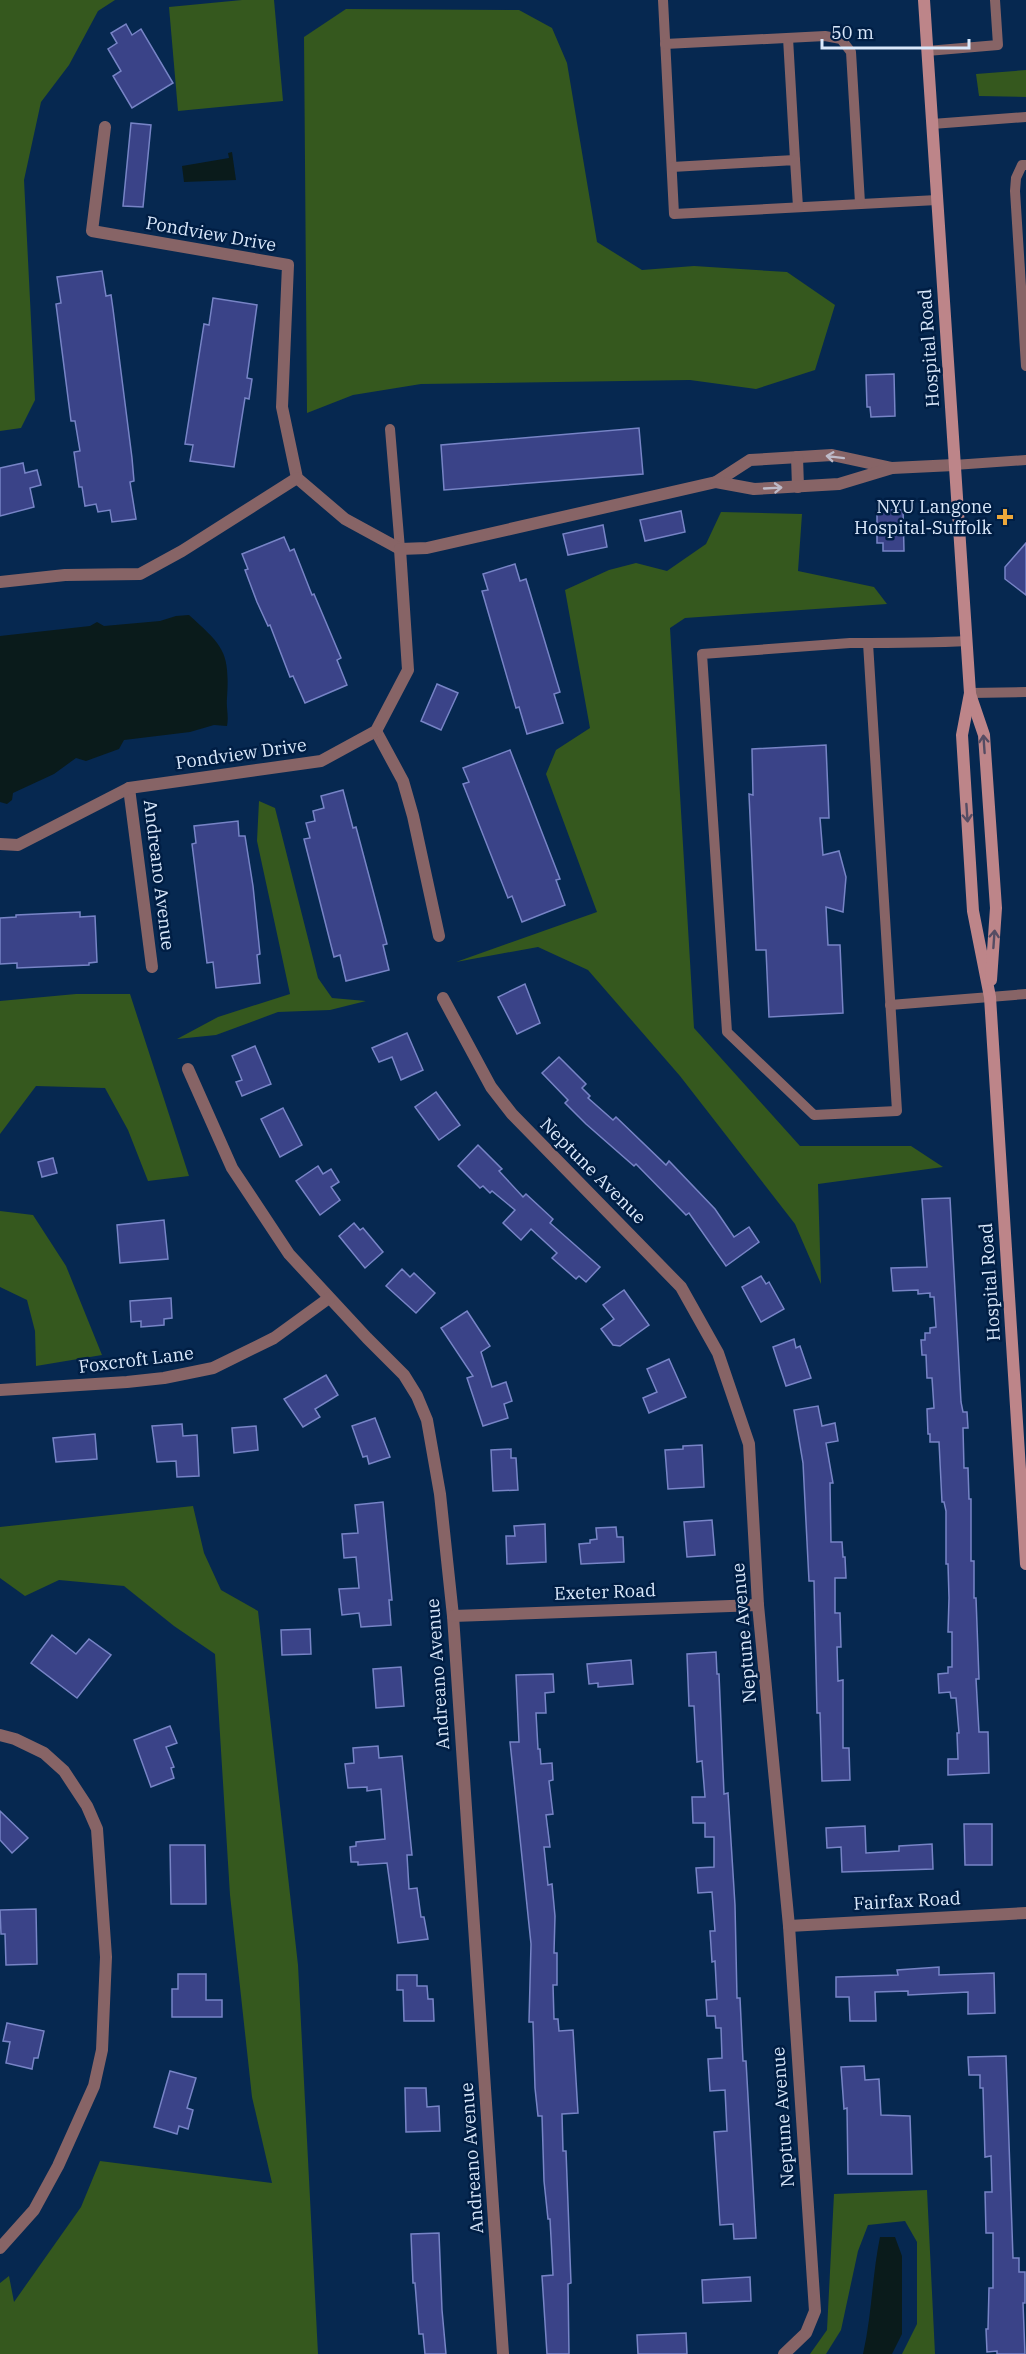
<svg xmlns="http://www.w3.org/2000/svg" width="1026" height="2354" viewBox="0 0 1026 2354" font-family="'IBM Plex Serif',serif">
<rect width="100%" height="100%" fill="#062850"/>
<g fill="#35581e">
<polygon points="0,0 115,0 98,11 69,65 41,102 24,180 35,400 21,428 0,431"/>
<polygon points="242,0 274,0 283,101 178,111 169,7"/>
<polygon points="346,9 519,10 552,28 567,63 597,242 642,270 694,266 787,272 835,305 815,370 756,389 690,380 421,384 353,395 307,413 304,37"/>
<polygon points="1026,70 1026,97 979,96 976,74"/>
<polygon points="721,512 802,514 798,571 874,587 887,604 685,618 670,628 694,1028 800,1146 911,1146 943,1167 818,1184 821,1284 795,1224 680,1076 588,970 538,947 456,962 597,912 546,774 556,750 590,728 565,590 609,570 636,563 667,571 706,544"/>
<polygon points="259,801 275,808 318,978 332,998 366,1001 330,1010 278,1012 216,1035 177,1039 218,1017 290,994 257,841"/>
<polygon points="76,994 130,994 189,1176 148,1181 128,1130 105,1088 36,1086 0,1134 0,1001"/>
<polygon points="0,1211 33,1215 66,1266 102,1355 36,1366 35,1331 27,1300 0,1287"/>
<polygon points="193,1506 204,1553 221,1590 258,1611 298,1965 318,2354 0,2354 0,2283 9,2276 14,2302 81,2207 100,2161 272,2183 252,2097 230,1895 215,1654 174,1626 124,1586 59,1580 25,1596 0,1578 0,1527"/>
<polygon points="927,2190 935,2354 902,2354 917,2324 917,2242 905,2221 868,2225 858,2251 841,2330 826,2354 810,2354 827,2330 834,2194"/>
</g>
<g fill="#0a1b1b">
<polygon points="232,152 236,180 184,182 182,166 229,158 228,153"/>
<path d="M189,615C223,646 230,651 227,698C226,708 229,716 227,726L214,725L190,732L124,740L119,749L86,761L76,758L54,774L13,793L12,800L7,804L0,802V636L90,626L97,622L104,626L160,621L176,616Z"/>
<path d="M880,2237H895L902,2256V2334L892,2354H863C872,2315 872,2276 880,2237Z"/>
</g>
<g fill="#3a4388" stroke="#7784c6" stroke-width="1.5">
<polygon points="126,24 132,35 141,29 173,83 132,108 113,76 121,71 108,49 117,43 111,33"/>
<polygon points="131,123 151,125 143,207 123,206"/>
<polygon points="102,271 106,296 111,295 113,309 132,458 134,481 130,482 136,519 112,522 110,510 98,512 96,504 85,506 82,487 79,487 74,452 80,451 75,421 71,421 56,304 61,303 57,277"/>
<polygon points="213,298 257,305 247,378 252,379 249,399 245,398 234,467 190,461 193,445 185,444 204,324 209,325"/>
<polygon points="894,374 895,416 871,417 870,407 867,407 866,375"/>
<polygon points="639,428 643,474 444,490 441,445"/>
<polygon points="23,463 25,473 37,470 41,485 30,488 34,507 0,516 0,468"/>
<polygon points="877,510 903,510 904,551 883,551 883,543 877,543"/>
<polygon points="681,511 685,532 645,541 640,520"/>
<polygon points="603,525 607,547 568,555 563,534"/>
<polygon points="284,537 290,551 294,549 312,595 314,594 341,658 337,660 347,685 305,703 293,676 290,677 270,625 268,626 257,602 245,570 248,569 242,554"/>
<polygon points="1026,543 1026,595 1005,579 1005,567"/>
<polygon points="515,564 520,581 526,579 560,692 554,694 563,723 527,734 519,707 516,708 482,591 488,590 483,574"/>
<polygon points="437,684 458,693 441,730 421,721"/>
<polygon points="826,745 829,818 820,818 823,855 839,851 846,877 843,912 826,907 828,945 840,945 843,1013 769,1017 766,950 756,950 749,794 753,795 752,749"/>
<polygon points="510,750 560,879 556,880 565,905 522,922 512,896 508,898 463,784 469,782 463,768"/>
<polygon points="343,790 353,828 356,827 380,917 387,944 383,945 389,970 346,981 340,955 334,957 304,839 310,838 306,823 315,821 313,811 324,808 321,796"/>
<polygon points="238,821 239,836 245,836 253,886 260,954 257,955 260,983 216,988 213,962 207,963 192,844 196,843 194,826"/>
<polygon points="80,912 80,917 95,916 97,962 89,963 89,965 17,968 17,963 0,964 0,918 16,917 16,915"/>
<polygon points="525,984 540,1023 517,1034 498,997"/>
<polygon points="407,1033 423,1070 401,1080 392,1057 379,1062 372,1048"/>
<polygon points="255,1046 271,1084 242,1096 236,1082 242,1080 232,1056"/>
<polygon points="559,1057 586,1084 582,1088 590,1096 588,1098 613,1120 616,1117 666,1165 669,1161 715,1209 734,1237 749,1227 759,1242 726,1266 689,1213 686,1215 636,1164 634,1166 586,1124 565,1103 568,1100 542,1073"/>
<polygon points="436,1092 460,1125 439,1140 415,1107"/>
<polygon points="283,1108 302,1145 280,1157 261,1119"/>
<polygon points="478,1145 502,1169 499,1171 523,1197 526,1194 553,1219 550,1223 600,1267 586,1282 579,1276 576,1279 552,1258 557,1253 531,1229 521,1240 503,1223 515,1210 492,1191 490,1193 483,1186 480,1188 458,1166"/>
<polygon points="53,1158 57,1173 42,1177 38,1162"/>
<polygon points="318,1166 323,1174 331,1169 339,1182 331,1187 340,1200 320,1215 296,1181"/>
<polygon points="950,1198 961,1402 963,1412 967,1412 968,1428 963,1428 964,1468 968,1468 969,1499 971,1499 971,1561 974,1561 974,1598 976,1598 979,1679 976,1679 979,1732 988,1732 989,1773 948,1775 948,1759 958,1759 957,1733 959,1733 956,1698 951,1698 950,1692 939,1693 938,1674 948,1673 948,1667 952,1667 952,1632 948,1632 949,1598 948,1564 946,1564 946,1511 944,1502 942,1502 939,1442 930,1442 930,1434 928,1434 927,1409 934,1408 932,1378 927,1378 926,1355 922,1355 921,1340 925,1340 925,1333 930,1333 930,1328 936,1327 934,1297 930,1297 930,1293 918,1294 918,1290 893,1291 891,1268 927,1267 922,1199"/>
<polygon points="164,1220 168,1259 120,1263 117,1225"/>
<polygon points="354,1223 360,1230 363,1228 383,1252 365,1268 339,1236"/>
<polygon points="402,1269 410,1277 414,1273 435,1293 416,1313 386,1286"/>
<polygon points="761,1276 766,1284 769,1282 784,1309 761,1322 742,1287"/>
<polygon points="624,1290 649,1325 620,1346 613,1345 601,1329 614,1319 603,1305"/>
<polygon points="171,1298 172,1318 164,1319 164,1325 141,1327 141,1321 131,1322 130,1301"/>
<polygon points="467,1311 490,1346 481,1352 492,1387 506,1382 512,1401 504,1404 508,1418 483,1426 467,1378 473,1376 441,1328"/>
<polygon points="794,1339 796,1348 800,1346 811,1378 786,1386 773,1347"/>
<polygon points="669,1359 686,1397 649,1413 643,1398 657,1392 647,1369"/>
<polygon points="326,1375 338,1395 315,1409 320,1417 303,1427 284,1399"/>
<polygon points="818,1406 822,1426 835,1423 838,1441 826,1443 833,1483 830,1483 831,1542 842,1542 843,1557 845,1557 846,1578 835,1578 835,1613 840,1613 841,1647 837,1647 838,1681 843,1680 843,1748 849,1748 850,1780 822,1781 820,1713 817,1713 814,1581 809,1581 803,1463 794,1410"/>
<polygon points="375,1418 390,1457 369,1464 367,1456 363,1457 352,1426"/>
<polygon points="182,1424 183,1436 197,1435 199,1476 177,1477 176,1461 157,1462 152,1426"/>
<polygon points="256,1426 258,1450 234,1453 232,1428"/>
<polygon points="95,1434 97,1459 56,1462 53,1438"/>
<polygon points="702,1445 704,1487 668,1489 665,1450 683,1449 683,1446"/>
<polygon points="511,1449 511,1458 516,1458 518,1490 493,1491 491,1450"/>
<polygon points="383,1502 392,1600 389,1600 391,1625 361,1627 359,1613 342,1615 339,1589 359,1588 356,1557 344,1558 342,1534 358,1533 355,1505"/>
<polygon points="712,1520 715,1555 687,1557 684,1522"/>
<polygon points="545,1524 546,1562 507,1564 506,1536 515,1536 514,1526"/>
<polygon points="616,1527 617,1537 623,1537 624,1562 581,1564 579,1544 590,1543 590,1540 597,1539 596,1528"/>
<polygon points="310,1629 311,1654 282,1655 281,1630"/>
<polygon points="52,1635 76,1654 89,1639 111,1655 77,1698 31,1663"/>
<polygon points="716,1652 717,1674 719,1674 724,1794 728,1793 735,1905 737,1998 740,1998 743,2061 746,2061 756,2238 734,2239 733,2224 720,2225 714,2132 727,2131 725,2090 710,2091 708,2059 722,2058 721,2028 716,2028 715,2016 707,2016 706,2000 717,1999 715,1961 712,1962 710,1931 715,1931 712,1892 698,1893 696,1868 714,1867 714,1837 705,1837 705,1823 693,1823 692,1797 705,1797 702,1761 697,1762 694,1706 689,1706 687,1654"/>
<polygon points="631,1660 633,1684 598,1687 598,1683 589,1684 587,1664"/>
<polygon points="401,1667 404,1706 376,1708 373,1669"/>
<polygon points="553,1674 554,1692 545,1693 546,1713 536,1713 538,1749 540,1749 541,1764 552,1763 553,1780 549,1781 553,1814 546,1815 550,1847 544,1847 548,1885 552,1884 555,1916 554,1953 557,1953 557,1985 553,1985 554,2019 558,2019 559,2031 573,2030 578,2113 562,2114 563,2151 566,2151 571,2283 568,2284 569,2354 547,2354 542,2276 553,2275 550,2219 548,2219 544,2181 542,2116 538,2116 535,2088 533,2022 529,2022 531,1944 510,1742 519,1742 516,1675"/>
<polygon points="170,1726 177,1743 166,1747 174,1767 171,1768 174,1778 151,1787 134,1740"/>
<polygon points="378,1746 379,1758 402,1756 412,1855 407,1855 409,1889 417,1888 421,1917 424,1917 428,1939 398,1943 387,1863 358,1865 358,1862 351,1862 350,1847 356,1846 356,1842 385,1839 381,1789 367,1791 367,1787 348,1788 345,1764 354,1763 353,1748"/>
<polygon points="0,1811 28,1838 12,1853 0,1840"/>
<polygon points="964,1824 992,1824 992,1865 965,1865"/>
<polygon points="865,1826 866,1853 899,1851 899,1846 932,1844 933,1869 842,1872 841,1847 827,1848 826,1828"/>
<polygon points="170,1845 205,1845 206,1904 171,1904"/>
<polygon points="36,1909 37,1964 6,1965 5,1934 1,1934 0,1910"/>
<polygon points="939,1967 939,1975 994,1973 995,2013 968,2014 968,1992 908,1995 908,1991 875,1992 876,2021 850,2021 849,1997 836,1997 836,1977 898,1975 897,1970"/>
<polygon points="178,1974 206,1974 206,2000 222,2000 222,2017 172,2017 172,1989 178,1989"/>
<polygon points="397,1975 417,1975 417,1986 427,1986 428,1999 433,1999 434,2021 404,2021 403,1990 397,1990"/>
<polygon points="7,2023 44,2031 38,2058 34,2058 32,2069 6,2063 10,2042 3,2041"/>
<polygon points="1006,2056 1013,2258 1019,2258 1019,2272 1025,2272 1025,2303 1023,2303 1025,2354 997,2354 997,2351 987,2352 986,2329 988,2329 989,2288 993,2288 993,2233 986,2233 985,2192 992,2192 991,2156 985,2157 983,2088 980,2088 980,2075 969,2075 968,2057"/>
<polygon points="864,2066 865,2080 879,2079 881,2115 910,2116 912,2174 848,2174 847,2108 844,2109 841,2067"/>
<polygon points="170,2071 196,2078 187,2108 193,2110 188,2129 179,2126 177,2134 154,2127"/>
<polygon points="405,2088 426,2088 427,2107 439,2106 440,2131 406,2132"/>
<polygon points="439,2233 442,2310 446,2354 425,2354 423,2334 419,2334 415,2283 413,2283 411,2234"/>
<polygon points="750,2277 751,2301 703,2303 702,2280"/>
<polygon points="686,2333 687,2354 638,2354 637,2335"/>
</g>
<g fill="none" stroke-linecap="round" stroke-linejoin="round">
<g stroke="#876466" stroke-width="10">
<polyline points="663,0 674,214 937,200"/>
<polyline points="788,38 795,160"/>
<polyline points="665,44 825,36 841,39 851,52 860,203"/>
<polyline points="927,51 998,45 995,0"/>
<polyline points="932,124 1026,117"/>
<polyline points="1026,165 1022,165 1016,178 1015,191 1026,366"/>
<polyline points="672,167 795,160 798,207"/>
<polyline points="390,429 400,549"/>
<polyline points="954,465 1026,460"/>
<path d="M868,643L897,1111L814,1115L727,1032L702,654L850,643C889,643 928,643 967,641"/>
<polyline points="970,693 1026,692"/>
<polyline points="890,1005 1026,994"/>
</g>
<g stroke="#876466" stroke-width="12">
<polyline points="105,127 92,231 288,265 282,407 297,478 345,519 400,549 427,548 716,482 750,460 832,455 892,468"/>
<polyline points="797,457 798,487"/>
<polyline points="716,482 754,489 839,484 892,468 954,465"/>
<polyline points="0,582 65,575 140,574 182,551 297,478"/>
<polyline points="376,731 403,781 413,816 439,936"/>
<polyline points="129,788 152,967"/>
<polyline points="0,844 18,845 129,788 321,761 376,731 408,670 400,549"/>
<polyline points="443,998 491,1087 512,1114 681,1287 718,1353 749,1444 758,1605 789,1926 815,2311 806,2333 784,2354"/>
<polyline points="188,1069 232,1168 289,1254 367,1338 404,1375 417,1396 427,1420 440,1494 453,1616 503,2354"/>
<polyline points="0,1390 127,1382 164,1378 213,1368 274,1338 329,1298"/>
<polyline points="453,1616 758,1605"/>
<polyline points="0,1735 15,1739 44,1753 64,1771 87,1806 97,1829 106,1957 102,2050 94,2086 58,2166 34,2210 0,2248"/>
<polyline points="789,1926 1026,1913"/>
</g>
<g stroke="#bd8589" stroke-width="12">
<polyline points="924,0 970,693 962,735 973,911 990,997 1026,1564"/>
<polyline points="970,694 984,735 996,908 991,980"/>
</g>
</g>
<defs><path id="oneway-shaft" d="M-6 0H5M1.5-3L5.5 0L1.5 3" fill="none" stroke-width="1.6" stroke-linecap="round" stroke-linejoin="round" transform="scale(1.5)"/></defs>
<g stroke="#bdbac8">
<use href="#oneway-shaft" transform="translate(835 457) rotate(-173)"/>
<use href="#oneway-shaft" transform="translate(773 488) rotate(-3)"/>
</g>
<g stroke="#554c63">
<use href="#oneway-shaft" transform="translate(984 744) rotate(-94)"/>
<use href="#oneway-shaft" transform="translate(967 813) rotate(86)"/>
<use href="#oneway-shaft" transform="translate(994 939) rotate(-86)"/>
</g>
<path fill="#eda83b" stroke="#001e44" stroke-width="2" d="M1002 508h6v6h6v6h-6v6h-6v-6h-6v-6h6z"/>
<g text-anchor="middle" stroke-width="5" stroke-linejoin="round" paint-order="stroke">
<g font-size="18" fill="#dae9fc" stroke="#001e44">
<text transform="translate(211 234) rotate(10)" y="6">Pondview Drive</text>
<text transform="translate(929 348) rotate(-94)" y="6">Hospital Road</text>
<text transform="translate(241 754) rotate(-8)" y="6">Pondview Drive</text>
<text transform="translate(159 875) rotate(83)" y="6">Andreano Avenue</text>
<text transform="translate(593 1171) rotate(45)" y="6">Neptune Avenue</text>
<text transform="translate(990 1282) rotate(-94)" y="6">Hospital Road</text>
<text transform="translate(136 1360) rotate(-7)" y="6">Foxcroft Lane</text>
<text transform="translate(605 1592) rotate(-2)" y="6">Exeter Road</text>
<text transform="translate(744 1633) rotate(-95)" y="6">Neptune Avenue</text>
<text transform="translate(438 1674) rotate(-94)" y="6">Andreano Avenue</text>
<text transform="translate(907 1901) rotate(-3)" y="6">Fairfax Road</text>
<text transform="translate(783 2117) rotate(-94)" y="6">Neptune Avenue</text>
<text transform="translate(472 2158) rotate(-94)" y="6">Andreano Avenue</text>
</g>
<g font-size="18" fill="#dae9fc" stroke="#001e44" text-anchor="end">
<text x="992" y="513">NYU Langone<tspan x="992" dy="21">Hospital-Suffolk</tspan></text>
</g>
</g>
<path d="M822 39v9h147v-9" fill="none" stroke="#dae9fc" stroke-width="3"/>
<text x="831" y="39" font-size="18" fill="#dae9fc" stroke="#001e44" stroke-width="4.5" paint-order="stroke">50 m</text>
</svg>
